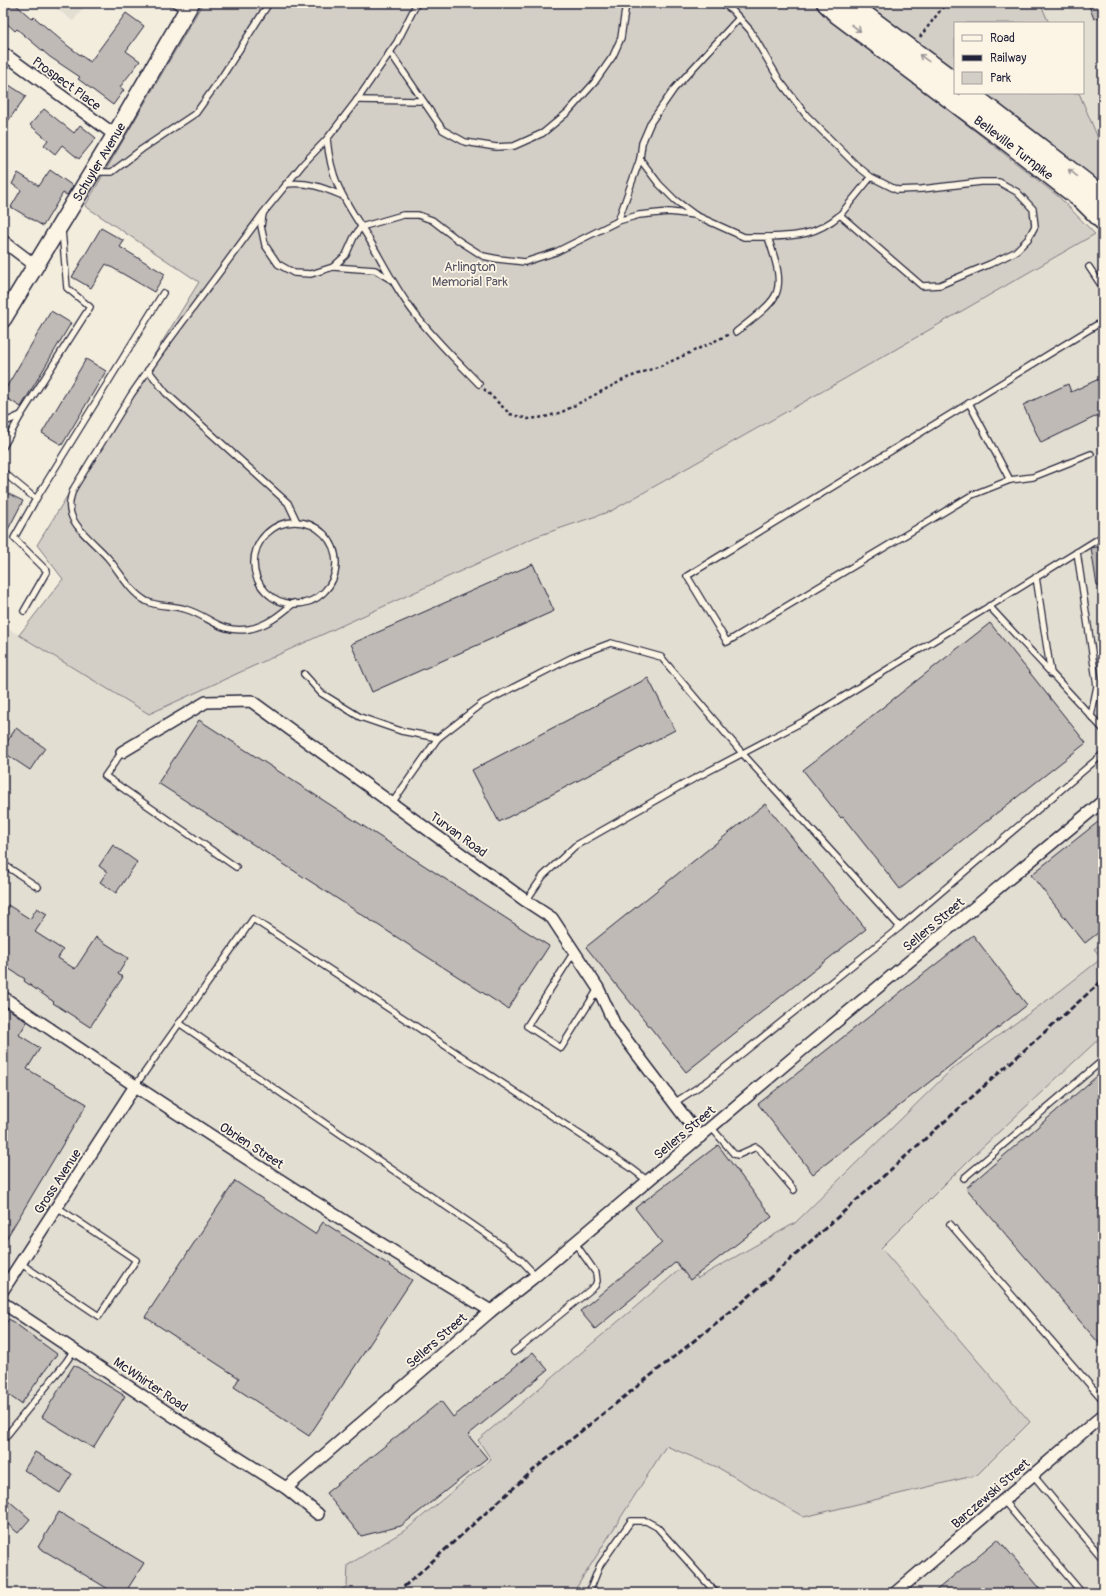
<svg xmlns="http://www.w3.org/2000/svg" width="1106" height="1596" viewBox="0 0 1106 1596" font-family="Pangolin,sans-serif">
<rect width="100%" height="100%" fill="#f3edde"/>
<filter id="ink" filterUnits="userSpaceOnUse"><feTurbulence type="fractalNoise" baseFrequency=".025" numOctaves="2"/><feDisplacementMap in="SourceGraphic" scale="8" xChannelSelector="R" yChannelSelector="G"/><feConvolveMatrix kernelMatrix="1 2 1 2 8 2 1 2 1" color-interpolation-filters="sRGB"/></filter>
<g filter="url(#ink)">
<g fill="#e3ded2">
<polygon points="49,3 88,3 73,21"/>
<polygon points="1040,3 1103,3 1103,150 1079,93 1083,93 1083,23 1049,23"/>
<polygon points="1095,234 1103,247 1103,942 1094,949 1103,958 1060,991 952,1069 795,1223 698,1278 685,1265 478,1440 491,1459 407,1529 348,1565 347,1586 337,1593 3,1593 3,625 149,714 535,537 611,511 846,378"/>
<polygon points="1103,1035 1103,1593 573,1593 666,1446 717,1467 977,1475 1029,1422 881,1248 973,1156"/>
</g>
<g fill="#d4cfc6" stroke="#7b7880">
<polygon points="203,3 816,3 839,24 1059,197 1095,234 846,378 611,511 535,537 149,714 19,635 63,579 37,545 199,282 85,206"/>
<polygon points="863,3 1040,3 1049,23 955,23 955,74"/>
<polygon points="980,93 1079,93 1103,150 1103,187"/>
<polygon points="1103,942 1103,1035 973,1156 881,1248 1030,1422 977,1475 804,1517 717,1467 666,1446 573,1593 337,1593 347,1586 348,1565 407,1529 491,1459 478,1440 685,1265 698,1278 795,1223 952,1069 1060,991 1102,958 1094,949"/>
</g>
<g fill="#bfbab6" stroke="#22223b">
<polygon points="3,3 14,3 32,19 34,17 68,46 90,62 126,13 144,26 126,51 140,61 120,87 124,90 113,105 78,79 80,77 50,57 17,29 15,31 3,20"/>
<polygon points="1088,3 1103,3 1103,15 1094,19"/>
<polygon points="3,81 26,96 3,128"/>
<polygon points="44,109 74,133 80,125 96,138 79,159 62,145 55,154 44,145 48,140 30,125"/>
<polygon points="50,170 73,186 67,195 63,193 43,226 11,207 21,190 12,184 18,173 39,186"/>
<polygon points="101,228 124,241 120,247 165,274 154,292 106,264 91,288 72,277"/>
<polygon points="51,311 71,323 21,407 3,396 3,393"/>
<polygon points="86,359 106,371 62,445 42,433"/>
<polygon points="1103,377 1103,413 1041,443 1023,405 1068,384 1071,392"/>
<polygon points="3,491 23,501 3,539"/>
<polygon points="1103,546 1103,586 1097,586 1091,548"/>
<polygon points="533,564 554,611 372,692 351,644"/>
<polygon points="990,623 1086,743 900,889 843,817 841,818 803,770"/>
<polygon points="648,678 675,730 499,822 472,770"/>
<polygon points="199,720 549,946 508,1009 158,783"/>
<polygon points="16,728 45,748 30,770 3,752 3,748"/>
<polygon points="765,804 866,929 686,1072 586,947"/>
<polygon points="1103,818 1103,929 1085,943 1031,875"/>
<polygon points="113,845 137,862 116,893 100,882 107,872 99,866"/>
<polygon points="8,905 30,919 37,908 47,914 35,932 63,950 58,958 75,969 96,937 128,958 118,974 123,977 90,1027 53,1003 54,1002 24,981 25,979 3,965 3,913"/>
<polygon points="973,935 1027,1005 813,1174 758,1104"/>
<polygon points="3,1005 27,1022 19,1035 40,1048 27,1069 87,1104 3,1244"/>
<polygon points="1103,1071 1103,1348 966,1188"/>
<polygon points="718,1145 772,1217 690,1280 676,1262 595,1329 580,1311 662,1243 635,1208"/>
<polygon points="235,1181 315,1234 323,1222 412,1280 309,1436 234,1387 239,1378 145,1317"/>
<polygon points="9,1319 57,1354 21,1404 3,1391 3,1328"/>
<polygon points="533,1352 548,1370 468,1435 487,1458 401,1526 361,1536 326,1493 441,1401 453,1417"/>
<polygon points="74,1365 125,1396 93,1448 42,1417"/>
<polygon points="35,1452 72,1474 60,1493 24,1470"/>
<polygon points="8,1500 30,1519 18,1533 3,1520 3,1506"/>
<polygon points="59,1512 144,1563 125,1593 115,1593 38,1547"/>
<polygon points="998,1539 1044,1593 933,1593"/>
</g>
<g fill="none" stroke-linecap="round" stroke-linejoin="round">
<defs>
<g id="service">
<polyline points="173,3 186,11"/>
<path d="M417,3L397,42L357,100L327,139C331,182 344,199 366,234C382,260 395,289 415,314C434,339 457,361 479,384"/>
<polyline points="722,3 732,10 750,30 780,81 806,115 855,164 871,177 897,190 922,189 981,182 999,182 1017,192 1033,209 1035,226 1028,239 1015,252 990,264 940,285 922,286 840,215 871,177"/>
<polyline points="390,52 443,130 465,142 496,147 514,146 543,133 568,112 594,83 613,56 621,38 626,3"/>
<polyline points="357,100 422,101"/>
<polyline points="640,159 659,184 675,200 695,215"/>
<polyline points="96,172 112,172 142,149 196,113 223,75 269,3"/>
<path d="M286,184C309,182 321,187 341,195"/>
<polyline points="263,214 261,226 265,245 278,264 294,273 311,274 333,267 346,255 354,237 361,227 403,215 418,215 432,220 458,240 483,256 498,259 525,262 556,252 618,221 639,215 669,212 695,215 744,237 768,237"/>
<polyline points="618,221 640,159 642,143 651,122 674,89 739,18"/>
<polyline points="333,267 375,270 390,279"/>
<polyline points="1089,267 1103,288"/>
<path d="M736,332C748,322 768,309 775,296C784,279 773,254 768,237C798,236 816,235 840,215"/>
<polyline points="148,370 166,393 288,503 297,522"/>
<polyline points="969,403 1010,480"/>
<polyline points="3,423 21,415 90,307 67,288 62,230"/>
<polyline points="3,447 21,415"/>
<polyline points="1091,454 1033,477 1010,480 972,495 727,642 687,576 1103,321"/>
<polyline points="3,472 36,499 14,538 47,571 24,611"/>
<polyline points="36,499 163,293"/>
<circle cx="295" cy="563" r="41"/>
<polyline points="1077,552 1097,686 1091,716"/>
<polyline points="1036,577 1051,674"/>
<path d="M294,603C281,614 267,626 249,629C220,634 210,616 185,609C172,605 157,607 146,601C129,591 120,572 108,558C98,546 75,529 71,514C68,505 70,497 74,488L131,395L167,343L264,212L303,164L327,139"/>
<polyline points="989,606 1103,729"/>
<polyline points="304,674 321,693 360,717 401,731 438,738"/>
<polyline points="122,752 105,776 236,867"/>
<polyline points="392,803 438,738 483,703 571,658 611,643 661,657 742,753 900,927"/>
<polyline points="3,864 38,887"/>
<polyline points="526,901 543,876 575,846 684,784 804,721 1103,536"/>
<polyline points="574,952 527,1026 561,1048 598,989"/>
<polyline points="179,1023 489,1236 521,1260 536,1276"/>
<polyline points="135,1086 253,919 631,1168 648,1181"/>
<polyline points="674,1103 709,1080 900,927 1103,754"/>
<polyline points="711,1127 734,1154 738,1155 756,1147 760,1150 794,1190"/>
<polyline points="964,1178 1103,1060"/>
<polyline points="950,1224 1103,1400"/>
<polyline points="20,1263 99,1316 136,1260 57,1207"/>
<polyline points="514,1352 595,1286 597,1281 596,1273 575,1243"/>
<polyline points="3,1440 66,1362 74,1350"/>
<polyline points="1033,1475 1103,1559"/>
<polyline points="1003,1500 1082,1593"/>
<polyline points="590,1593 590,1590 600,1565 631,1521 646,1521 657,1527 716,1593"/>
</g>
<g id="minor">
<polyline points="3,53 115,135"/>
<polyline points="3,241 36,266"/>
<polyline points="122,752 206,702 251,701 526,901 552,918 598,988 615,1025 700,1137"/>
<path d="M3,997C163,1106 325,1211 491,1311"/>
<polyline points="3,1290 135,1086"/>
<polyline points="3,1303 194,1430 286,1488 318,1514"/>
<polyline points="286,1488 491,1311 533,1278 801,1051 1103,801"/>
<polyline points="895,1593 1103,1415"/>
</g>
<g id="secondary">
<path id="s1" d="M3,319L115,135L191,3"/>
</g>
<g id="primary">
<path id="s2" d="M826,3L837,14L1009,143L1083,201L1103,221"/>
<polyline points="849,3 955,82"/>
<polyline points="969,93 1086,183 1103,198"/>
</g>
</defs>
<use href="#service" stroke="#22223b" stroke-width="8"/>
<use href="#minor" stroke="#22223b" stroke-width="14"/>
<use href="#secondary" stroke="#22223b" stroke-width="19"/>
<use href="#primary" stroke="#22223b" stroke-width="21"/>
<g stroke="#22223b" stroke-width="2.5" stroke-dasharray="3 3" stroke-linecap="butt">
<polyline points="920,37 946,3"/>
<polyline points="484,389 510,414 528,419 545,417 562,412 627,378 663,365 728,335"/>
</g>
<use href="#service" stroke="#fcf5e5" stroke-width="5.5"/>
<use href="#minor" stroke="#fcf5e5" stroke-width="11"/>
<use href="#secondary" stroke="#fcf5e5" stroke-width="16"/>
<use href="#primary" stroke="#fcf5e5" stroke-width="18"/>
<polyline stroke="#22223b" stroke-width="3" stroke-dasharray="6 3" stroke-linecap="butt" points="397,1593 538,1466 746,1299 1103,980"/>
</g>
<defs><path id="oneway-shaft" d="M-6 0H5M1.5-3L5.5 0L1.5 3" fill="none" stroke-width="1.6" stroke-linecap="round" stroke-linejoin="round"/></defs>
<g stroke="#9a9698">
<use href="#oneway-shaft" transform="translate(856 28) rotate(37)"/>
<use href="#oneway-shaft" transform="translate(924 58) rotate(-144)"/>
<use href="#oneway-shaft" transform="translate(1073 173) rotate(-142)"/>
</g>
</g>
<g text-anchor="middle" stroke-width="3.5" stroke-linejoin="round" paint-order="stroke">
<g font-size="13" fill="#22223b" stroke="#fcf5e5">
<text transform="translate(67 83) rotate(36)" y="5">Prospect Place</text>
<text dy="5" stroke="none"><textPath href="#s2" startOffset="237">Belleville Turnpike</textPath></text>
<text dy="5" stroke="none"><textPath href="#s1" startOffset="184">Schuyler Avenue</textPath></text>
<text transform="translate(459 834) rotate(36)" y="5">Turvan Road</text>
<text transform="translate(933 924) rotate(-40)" y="5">Sellers Street</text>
<text transform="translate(684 1132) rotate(-40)" y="5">Sellers Street</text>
<text transform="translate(252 1145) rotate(33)" y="5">Obrien Street</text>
<text transform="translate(57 1181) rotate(-57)" y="5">Gross Avenue</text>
<text transform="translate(436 1340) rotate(-41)" y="5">Sellers Street</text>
<text transform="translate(151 1384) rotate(34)" y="5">McWhirter Road</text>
<text transform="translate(990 1493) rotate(-41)" y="5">Barczewski Street</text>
</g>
<g font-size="13" fill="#575665" stroke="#fcf5e5">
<text x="470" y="271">Arlington<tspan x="470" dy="15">Memorial Park</tspan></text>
</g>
</g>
<rect width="1106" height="1596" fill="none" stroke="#fcf5e5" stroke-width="16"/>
<rect x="8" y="8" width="1090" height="1580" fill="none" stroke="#22223b" stroke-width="1.5" filter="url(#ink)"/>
<rect x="954" y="22" width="130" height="72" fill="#fcf5e5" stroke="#a5a1a1"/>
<rect x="962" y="35" width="20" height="6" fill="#fcf5e5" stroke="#a5a1a1"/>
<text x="990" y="42" font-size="12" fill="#22223b">Road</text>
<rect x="962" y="55" width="20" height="6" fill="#22223b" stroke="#a5a1a1"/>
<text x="990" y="62" font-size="12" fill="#22223b">Railway</text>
<rect x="962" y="72" width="20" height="12" fill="#d4cfc6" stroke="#a5a1a1"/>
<text x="990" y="82" font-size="12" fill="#22223b">Park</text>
</svg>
